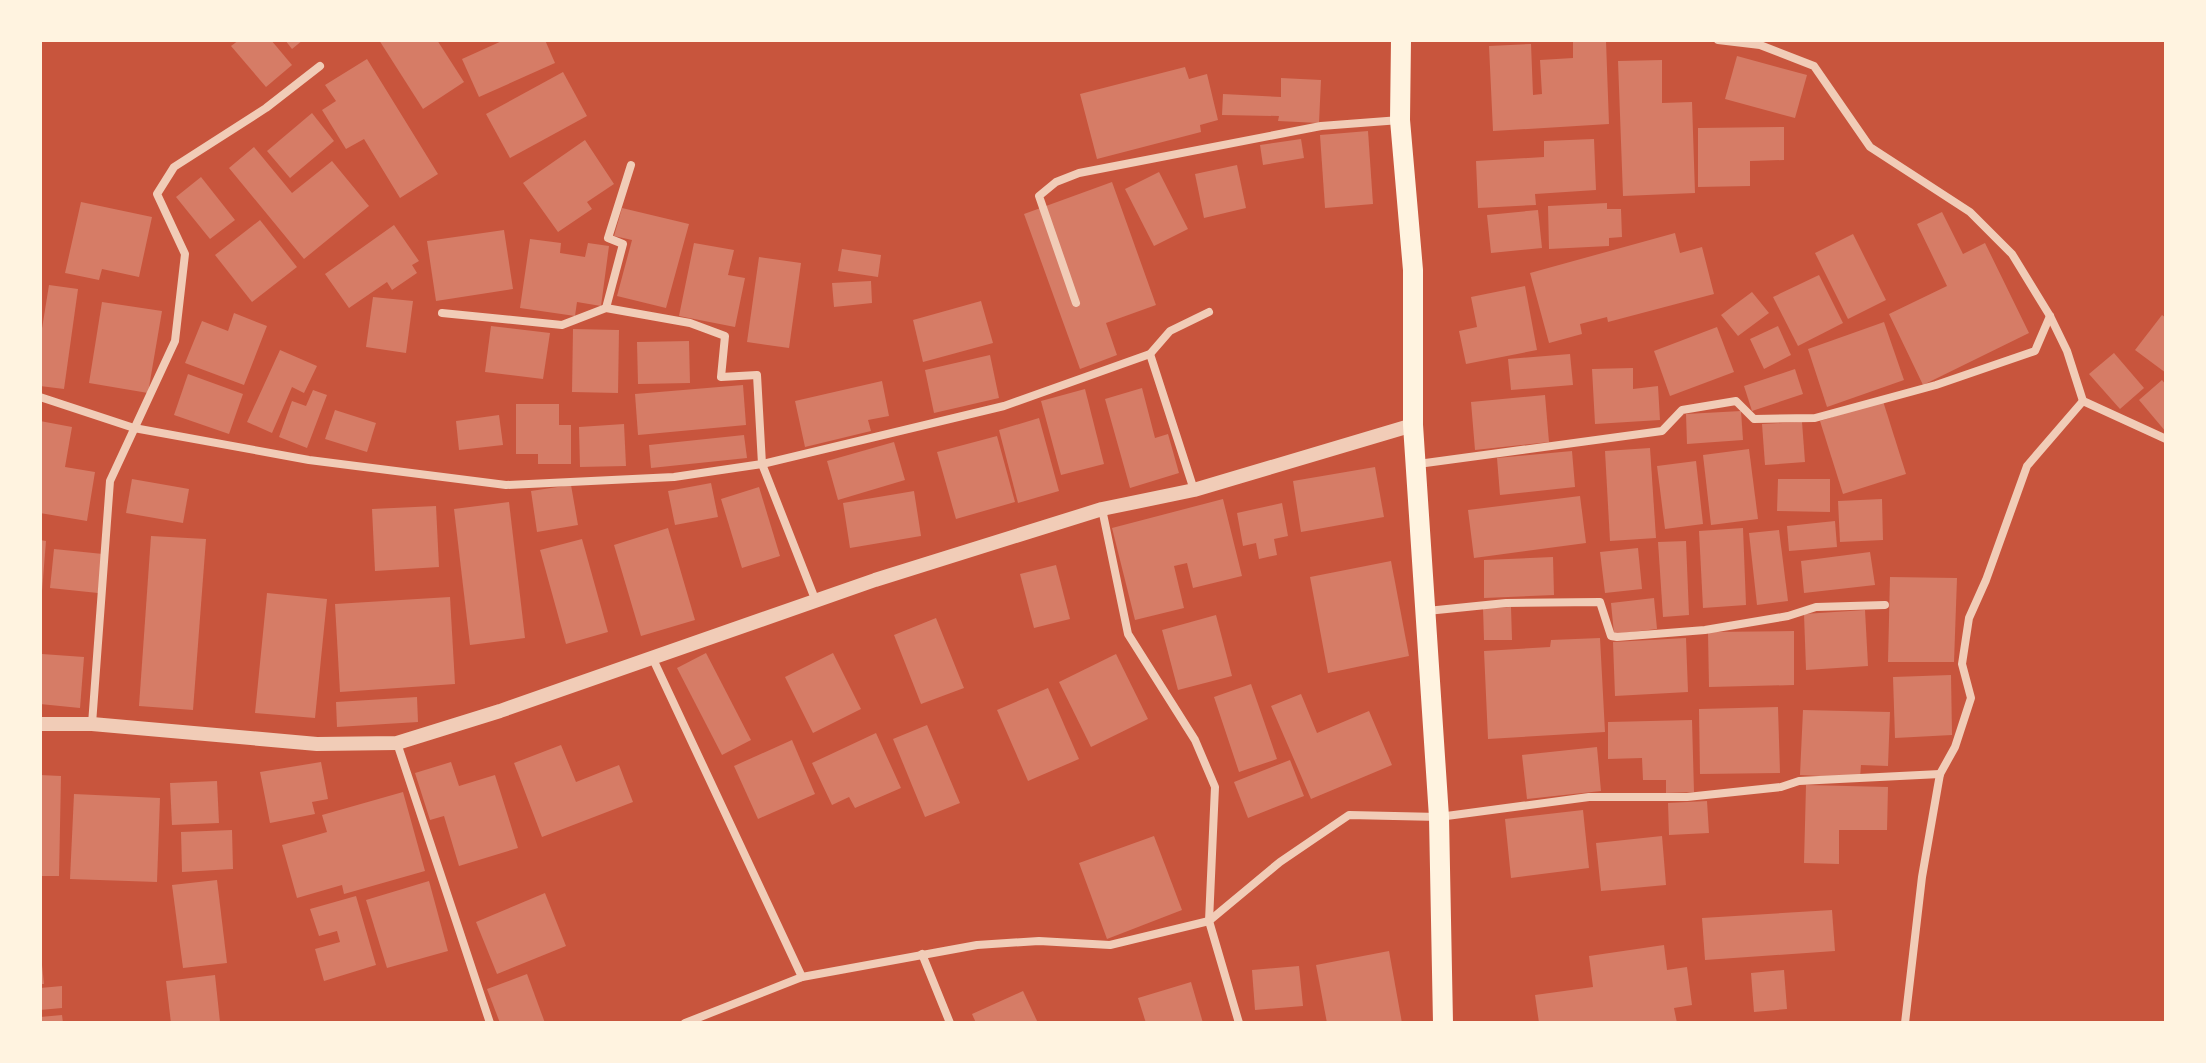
<svg xmlns="http://www.w3.org/2000/svg" width="2206" height="1063" viewBox="0 0 2206 1063" font-family="'Nunito Sans',sans-serif">
<rect width="100%" height="100%" fill="#c8553d"/>
<g fill="#d67c66">
<polygon points="239,40 271,40 292,65 266,87 231,46"/>
<polygon points="285,40 303,40 292,49"/>
<polygon points="379,40 437,40 464,82 423,109"/>
<polygon points="504,40 545,40 555,63 479,97 462,59"/>
<polygon points="1606,41 1609,124 1493,131 1489,46 1531,44 1533,95 1542,94 1540,60 1573,58 1573,42"/>
<polygon points="1737,56 1807,75 1795,118 1725,99"/>
<polygon points="367,59 438,174 400,198 364,139 346,149 322,110 336,101 325,85"/>
<polygon points="1662,60 1662,103 1692,102 1695,193 1623,196 1618,61"/>
<polygon points="1185,67 1189,79 1207,74 1218,120 1200,125 1201,132 1097,159 1080,94"/>
<polygon points="563,72 587,116 510,158 486,114"/>
<polygon points="1281,78 1321,80 1319,123 1278,121 1279,116 1222,115 1223,94 1281,97"/>
<polygon points="312,113 334,141 290,178 267,151"/>
<polygon points="1784,127 1784,160 1750,161 1750,186 1698,187 1698,128"/>
<polygon points="1368,131 1373,204 1325,208 1320,135"/>
<polygon points="1301,139 1304,158 1263,165 1260,145"/>
<polygon points="1594,139 1596,190 1535,194 1536,205 1478,208 1476,161 1544,157 1544,141"/>
<polygon points="585,140 614,184 587,202 592,209 558,232 523,183"/>
<polygon points="254,147 292,193 332,161 369,206 304,259 229,168"/>
<polygon points="1237,165 1246,208 1204,218 1195,174"/>
<polygon points="1159,172 1188,229 1154,246 1125,189"/>
<polygon points="201,177 235,220 210,239 176,197"/>
<polygon points="1112,182 1156,305 1106,323 1117,355 1080,369 1024,214"/>
<polygon points="81,202 152,217 139,277 102,269 99,280 65,273"/>
<polygon points="1607,203 1607,209 1621,209 1622,237 1609,238 1609,246 1549,249 1548,206"/>
<polygon points="622,208 689,224 666,308 617,296 632,240 614,236"/>
<polygon points="1538,210 1542,248 1491,253 1487,215"/>
<polygon points="1942,212 1963,254 1985,243 2029,333 1923,385 1889,314 1947,286 1917,224"/>
<polygon points="260,220 297,267 252,302 215,255"/>
<polygon points="394,225 419,261 412,265 417,273 392,290 387,282 349,308 325,274"/>
<polygon points="504,230 513,289 436,301 427,241"/>
<polygon points="1675,233 1680,253 1702,247 1714,294 1608,322 1607,317 1580,324 1582,334 1549,343 1530,273"/>
<polygon points="1853,234 1886,300 1848,319 1815,253"/>
<polygon points="530,239 561,243 560,253 585,257 588,243 609,246 601,306 577,302 575,316 520,308"/>
<polygon points="694,243 734,250 728,275 745,278 735,327 679,316"/>
<polygon points="842,249 881,255 878,277 838,271"/>
<polygon points="759,257 801,263 789,348 747,342"/>
<polygon points="1819,275 1843,323 1798,346 1773,297"/>
<polygon points="871,281 872,303 834,307 832,283"/>
<polygon points="49,285 78,289 64,389 40,386 40,341"/>
<polygon points="1525,286 1537,350 1466,364 1459,331 1477,327 1471,297"/>
<polygon points="1752,292 1769,313 1738,336 1721,315"/>
<polygon points="373,297 413,301 406,353 366,347"/>
<polygon points="981,301 993,343 923,362 913,320"/>
<polygon points="102,302 162,311 148,393 89,383"/>
<polygon points="234,313 267,326 244,385 185,363 202,321 228,331"/>
<polygon points="2162,315 2166,318 2166,373 2135,350"/>
<polygon points="1884,322 1904,380 1827,407 1808,349"/>
<polygon points="491,326 550,333 543,379 485,372"/>
<polygon points="1778,326 1791,355 1764,369 1750,339"/>
<polygon points="1717,327 1734,372 1670,396 1654,351"/>
<polygon points="573,329 619,330 618,393 572,392"/>
<polygon points="689,341 690,383 638,384 637,342"/>
<polygon points="280,350 317,366 304,393 292,387 272,433 247,422"/>
<polygon points="2114,353 2144,388 2120,409 2089,374"/>
<polygon points="1570,354 1573,385 1511,390 1508,359"/>
<polygon points="990,355 999,398 934,413 925,370"/>
<polygon points="1633,368 1633,389 1658,386 1660,420 1595,424 1592,369"/>
<polygon points="1795,369 1803,394 1752,411 1744,386"/>
<polygon points="188,374 243,394 229,434 174,415"/>
<polygon points="2162,380 2166,385 2166,432 2139,400"/>
<polygon points="882,381 889,416 868,420 871,431 805,447 795,401"/>
<polygon points="743,385 746,425 638,435 635,394"/>
<polygon points="1142,388 1155,438 1168,434 1179,473 1130,488 1105,399"/>
<polygon points="1085,389 1104,464 1061,475 1041,401"/>
<polygon points="313,390 327,395 307,448 279,437 292,401 306,406"/>
<polygon points="1545,395 1549,442 1475,450 1471,402"/>
<polygon points="1883,401 1906,474 1843,494 1820,421"/>
<polygon points="516,404 559,404 559,425 571,425 571,464 538,464 538,454 516,454"/>
<polygon points="335,410 376,423 367,452 325,439"/>
<polygon points="1741,411 1743,440 1687,444 1686,414"/>
<polygon points="499,415 503,445 459,450 456,421"/>
<polygon points="1039,418 1059,491 1018,503 999,430"/>
<polygon points="40,421 72,427 65,467 95,472 87,521 40,513"/>
<polygon points="1802,422 1805,462 1765,465 1762,424"/>
<polygon points="624,424 626,466 580,467 579,427"/>
<polygon points="744,435 747,458 651,468 649,445"/>
<polygon points="997,436 1015,502 956,519 937,452"/>
<polygon points="894,442 905,480 838,500 827,461"/>
<polygon points="1650,448 1656,538 1610,541 1605,451"/>
<polygon points="1749,449 1758,519 1711,525 1703,455"/>
<polygon points="1572,451 1575,487 1500,495 1497,458"/>
<polygon points="1696,461 1703,524 1665,529 1657,466"/>
<polygon points="1375,467 1384,517 1301,532 1293,481"/>
<polygon points="132,479 189,489 183,523 126,513"/>
<polygon points="1778,479 1830,479 1830,512 1777,511"/>
<polygon points="711,483 718,517 675,525 668,491"/>
<polygon points="571,485 578,525 537,532 531,491"/>
<polygon points="759,487 780,556 742,568 721,499"/>
<polygon points="914,491 921,536 850,548 843,503"/>
<polygon points="1580,496 1586,543 1474,558 1468,510"/>
<polygon points="1223,499 1242,576 1193,588 1187,563 1174,566 1184,608 1135,620 1112,528"/>
<polygon points="1882,499 1883,540 1840,542 1838,501"/>
<polygon points="509,502 525,638 470,645 454,509"/>
<polygon points="1282,503 1288,536 1274,539 1277,555 1259,559 1256,543 1243,546 1237,513"/>
<polygon points="436,506 439,567 375,571 372,509"/>
<polygon points="1835,521 1837,547 1789,551 1787,526"/>
<polygon points="668,528 695,620 641,636 614,545"/>
<polygon points="1743,528 1746,605 1703,608 1699,531"/>
<polygon points="1779,530 1788,601 1757,605 1749,533"/>
<polygon points="151,536 206,539 193,710 139,706"/>
<polygon points="582,539 608,632 566,644 540,550"/>
<polygon points="40,540 46,541 42,591 40,591"/>
<polygon points="1686,541 1689,615 1663,617 1658,542"/>
<polygon points="1638,548 1642,589 1605,593 1600,552"/>
<polygon points="54,549 103,554 98,593 50,588"/>
<polygon points="1870,552 1875,585 1804,593 1801,561"/>
<polygon points="1553,557 1554,595 1484,598 1484,560"/>
<polygon points="1391,561 1409,656 1328,673 1310,577"/>
<polygon points="1056,565 1070,619 1034,628 1020,574"/>
<polygon points="1890,577 1957,578 1954,662 1888,662"/>
<polygon points="267,593 327,599 315,718 255,713"/>
<polygon points="450,597 455,684 340,692 335,604"/>
<polygon points="1654,598 1657,629 1614,634 1611,603"/>
<polygon points="1511,607 1512,640 1484,640 1483,608"/>
<polygon points="1865,610 1868,666 1806,670 1804,614"/>
<polygon points="1216,615 1232,676 1178,690 1162,630"/>
<polygon points="936,618 964,688 921,704 894,635"/>
<polygon points="1794,631 1794,685 1709,687 1708,632"/>
<polygon points="1600,638 1605,732 1488,739 1484,651 1550,647 1551,640"/>
<polygon points="1686,638 1688,692 1615,696 1613,642"/>
<polygon points="706,653 751,740 722,755 677,668"/>
<polygon points="833,653 861,709 813,733 785,677"/>
<polygon points="42,654 84,657 80,708 40,704"/>
<polygon points="1116,654 1148,719 1091,747 1059,682"/>
<polygon points="1951,675 1952,735 1895,738 1893,677"/>
<polygon points="1251,684 1277,759 1239,772 1214,697"/>
<polygon points="1048,688 1079,759 1028,781 997,710"/>
<polygon points="1301,694 1317,733 1369,711 1392,765 1311,799 1271,706"/>
<polygon points="417,697 418,722 337,727 336,702"/>
<polygon points="1778,707 1780,773 1700,774 1699,709"/>
<polygon points="1803,710 1890,712 1888,766 1861,765 1860,778 1800,775"/>
<polygon points="1692,720 1694,792 1666,793 1666,780 1643,780 1642,758 1608,759 1608,722"/>
<polygon points="927,725 960,803 925,817 893,739"/>
<polygon points="876,733 901,788 855,808 849,797 832,805 812,763"/>
<polygon points="792,740 815,794 758,819 734,766"/>
<polygon points="561,745 576,782 619,765 633,802 542,837 514,763"/>
<polygon points="1597,747 1601,791 1527,799 1522,755"/>
<polygon points="1290,760 1304,796 1248,818 1234,782"/>
<polygon points="321,762 328,799 312,802 315,814 270,823 260,772"/>
<polygon points="451,762 459,786 495,775 518,848 459,866 444,816 430,820 415,773"/>
<polygon points="40,775 61,776 59,876 40,876"/>
<polygon points="217,781 219,823 172,825 170,783"/>
<polygon points="1806,785 1888,787 1887,830 1839,830 1839,864 1804,863"/>
<polygon points="403,792 425,871 344,894 342,885 297,898 282,845 327,832 322,815"/>
<polygon points="74,794 160,798 157,882 70,879"/>
<polygon points="1707,801 1709,833 1669,835 1668,803"/>
<polygon points="1583,810 1589,868 1511,878 1505,819"/>
<polygon points="232,830 233,869 182,872 181,832"/>
<polygon points="1154,836 1182,910 1107,939 1079,863"/>
<polygon points="1662,836 1666,885 1601,891 1596,843"/>
<polygon points="217,880 227,963 183,968 172,885"/>
<polygon points="429,881 448,951 387,968 366,900"/>
<polygon points="545,893 566,946 497,974 476,922"/>
<polygon points="356,896 376,965 324,981 315,949 340,942 337,931 319,936 310,909"/>
<polygon points="1832,910 1835,951 1705,960 1702,918"/>
<polygon points="1664,945 1667,970 1687,967 1692,1005 1674,1008 1677,1023 1539,1023 1535,995 1593,987 1589,956"/>
<polygon points="40,946 44,984 40,984"/>
<polygon points="1389,951 1402,1023 1327,1023 1316,965"/>
<polygon points="1299,966 1303,1006 1255,1010 1252,970"/>
<polygon points="1784,970 1787,1009 1754,1012 1751,973"/>
<polygon points="527,974 545,1023 500,1023 487,989"/>
<polygon points="215,975 220,1022 171,1023 166,981"/>
<polygon points="1191,982 1203,1023 1146,1023 1138,998"/>
<polygon points="62,986 62,1008 40,1010 40,988"/>
<polygon points="1023,991 1038,1023 976,1023 972,1014"/>
<polygon points="62,1015 63,1023 40,1023 40,1017"/>
</g>
<g fill="none" stroke-linecap="round" stroke-linejoin="round">
<g stroke="#f1ccb7" stroke-width="8">
<polyline points="1718,40 1760,45 1814,66 1870,147 1970,212 2012,254 2050,316 2067,351 2083,401 2166,439"/>
<polyline points="1076,303 1039,196 1056,182 1079,173 1321,126 1400,120"/>
<polyline points="606,308 623,244 608,238 631,165"/>
<polyline points="442,313 562,325 606,308 690,323 725,336 721,377 757,375 762,464 815,599"/>
<polyline points="1150,354 1194,490"/>
<polyline points="40,397 134,428 309,460 506,485 674,477 762,464 1004,406 1150,354 1170,331 1209,312"/>
<polyline points="1418,464 1662,431 1682,410 1736,401 1754,419 1815,418 1936,385 2035,351 2050,316"/>
<polyline points="1102,509 1128,634 1195,740 1215,787 1209,921 1239,1023"/>
<polyline points="1427,611 1506,603 1600,602 1611,636 1617,637 1705,630 1788,616 1816,607 1885,605"/>
<polyline points="652,657 802,977"/>
<polyline points="92,724 110,481 175,341 185,254 157,194 174,167 266,108 320,66"/>
<polyline points="397,743 490,1023"/>
<polyline points="922,954 950,1023"/>
<polyline points="685,1023 802,977 977,945 1039,941 1110,945 1209,921 1280,862 1349,815 1439,817 1589,797 1687,797 1781,787 1799,781 1940,774"/>
<polyline points="1905,1023 1922,877 1940,774 1955,747 1971,698 1962,664 1969,618 1986,580 2027,466 2083,401"/>
</g>
<polyline stroke="#f1ccb7" stroke-width="14" points="40,724 92,724 317,744 397,743 500,711 875,580 1102,509 1194,490 1413,425"/>
<polyline stroke="#fff3e0" stroke-width="20" points="1401,40 1400,120 1413,270 1413,425 1439,817 1443,1023"/>
</g>
<rect width="2206" height="1063" fill="none" stroke="#fff3e0" stroke-width="84"/>
</svg>
